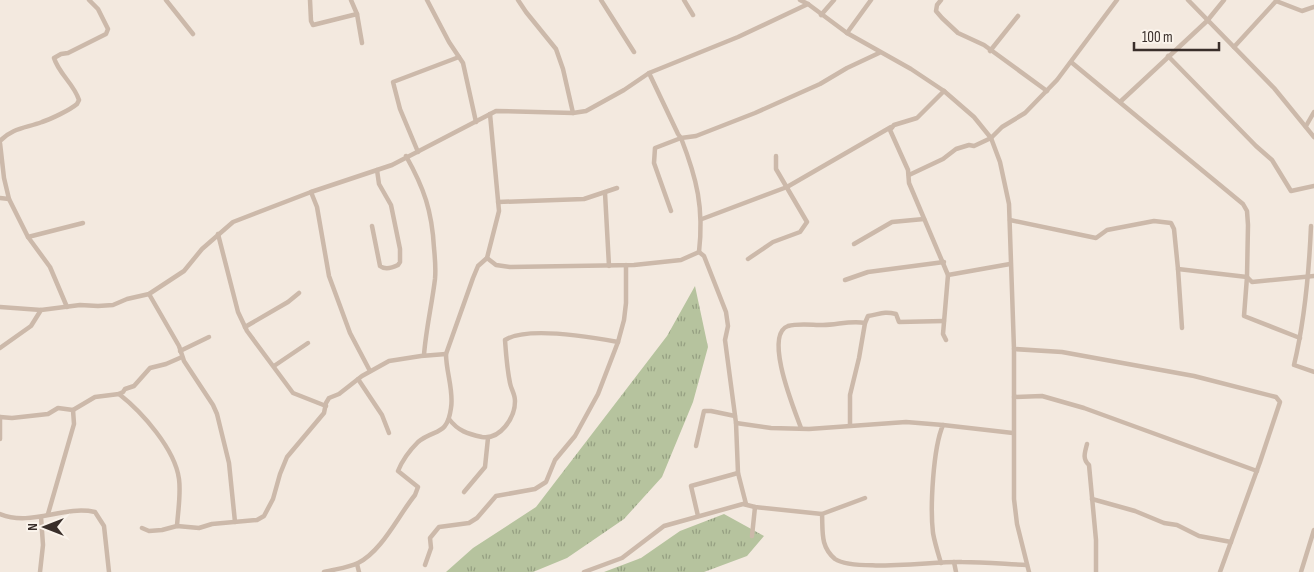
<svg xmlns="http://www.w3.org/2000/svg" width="1314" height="572" viewBox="0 0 1314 572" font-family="'Sofia Sans Condensed',sans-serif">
<defs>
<pattern id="grass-tufts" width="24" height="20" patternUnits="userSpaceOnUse" patternTransform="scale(1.25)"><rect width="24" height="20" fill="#b6c39e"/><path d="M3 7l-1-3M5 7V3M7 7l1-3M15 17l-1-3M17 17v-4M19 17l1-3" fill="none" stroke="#959f81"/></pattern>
</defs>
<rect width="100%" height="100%" fill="#f3e9df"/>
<g fill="url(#grass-tufts)">
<polygon points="695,286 708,347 693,402 662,477 624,519 567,558 533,572 446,572 473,548 536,507 667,336"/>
<polygon points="724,514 764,536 747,556 704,572 604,572 641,558 680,531"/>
</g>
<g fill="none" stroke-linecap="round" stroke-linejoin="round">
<g stroke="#ccb9aa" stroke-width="4.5">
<polyline points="166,0 193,34"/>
<polyline points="310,0 311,21 313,25 357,14"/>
<polyline points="351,0 357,14 362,43"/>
<polyline points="427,0 449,42 463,63 476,122"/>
<polyline points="518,0 526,12 556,49 563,69 573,113"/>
<polyline points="601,0 634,52"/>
<polyline points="684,0 693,15"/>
<polyline points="800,0 808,4 847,33 911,69 944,91 974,117 991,138 1000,162 1009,204 1014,349 1014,499 1017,524 1029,572"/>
<polyline points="941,0 937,5 936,11 942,18 958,33 984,45 1047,91"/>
<polyline points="1188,0 1274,88 1314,137"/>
<polyline points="1276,1 1302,11 1314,7"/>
<polyline points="821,15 834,0"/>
<polyline points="847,33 871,0"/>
<polyline points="1234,47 1277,0"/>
<polyline points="990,51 1018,16"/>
<polyline points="1168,56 1256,146 1272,160 1291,191 1314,186"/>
<polyline points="1071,62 1243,204 1247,211 1248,225 1247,277 1244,316 1300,338"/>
<path d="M649,73L678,134L681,138C697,179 704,208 699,252"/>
<polyline points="944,91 917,118 894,125 890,130 908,170 909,183 948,275 943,334 946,340"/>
<polyline points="1120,102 1207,21 1224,0"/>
<polyline points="1306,126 1314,112"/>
<path d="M0,141C12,128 26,128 42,122C51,119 70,110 77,104L79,100C74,84 59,74 54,58L61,54L68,53L106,34L108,29L98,9L89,0"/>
<polyline points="0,143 4,178 9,199 28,237 50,267 67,307"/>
<polyline points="418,152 400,109 393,82 459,57"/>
<path d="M406,156C424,188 432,211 434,248C435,258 436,268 435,279C432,304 426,329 424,355"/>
<polyline points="909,175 943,159 956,149 969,145 974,146 991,138 1002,127 1025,113 1057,80 1117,0"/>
<polyline points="311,192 317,207 329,276 350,333 370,371"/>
<polyline points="605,193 609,266"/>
<polyline points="0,198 9,199"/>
<polyline points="498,202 584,199 617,188"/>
<polyline points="671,211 654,163 655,148 681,138 696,136 755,113 820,84 847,68 879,53"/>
<polyline points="702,219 787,187 891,127"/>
<polyline points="1010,220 1096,238 1107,230 1154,221 1171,223 1174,229 1178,269 1182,328"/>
<path d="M372,226L380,266C385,270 392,268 398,265L400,262V249L391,205L379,184L377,170"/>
<path d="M1311,226C1309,273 1305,319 1294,365L1314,372"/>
<polyline points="218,234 238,312 247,331 293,393 326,406"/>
<polyline points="28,237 83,223"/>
<polyline points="854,244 892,222 924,219"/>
<polyline points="487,258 496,265 510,267 634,265 681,260 699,252 704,256 726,312 728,326 725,340 736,423 738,473 746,504"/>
<polyline points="748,259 773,242 800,232 807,222 776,169 776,156"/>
<polyline points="1178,269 1247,277 1252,282 1314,276"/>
<polyline points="948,275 1010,264"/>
<polyline points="845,280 868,272 944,262"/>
<polyline points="149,294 179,346 184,361 213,405 217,414 229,463 235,522"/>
<polyline points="0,307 41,310"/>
<polyline points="245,327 288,302 299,293"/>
<polyline points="0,348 31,326 41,310 80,305 98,306 113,305 127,299 149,294 184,271 202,249 233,222 311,192 392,165 496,111 573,113 586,111 624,90 649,73 738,37 808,4"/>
<polyline points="1014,349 1062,352 1194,376 1276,397 1280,402 1260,462 1220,572"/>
<polyline points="180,351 209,337"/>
<polyline points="274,366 308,343"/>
<polyline points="358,379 382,415 389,433"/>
<polyline points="119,394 123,392 125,389 134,386 150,368 166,364 182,357"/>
<polyline points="1014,397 1042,396 1084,408 1257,471"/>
<path d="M0,417L12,418L48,414L58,408L73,410L95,397L119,394C142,412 175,449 179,479C181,494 178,511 177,526"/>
<path d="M449,419C458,431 468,434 482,437C500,440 515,418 515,401C515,394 511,389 510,383C507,369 506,354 505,340C527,326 591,337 618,342"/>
<path d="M736,423L771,428L809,429L906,422L943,425C933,448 930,508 933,533C935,544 938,553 941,563"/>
<path d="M850,425V395L859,358L865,323L868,316C880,314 884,311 896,314L899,322L944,321"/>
<polyline points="943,425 1013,433"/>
<path d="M801,428C795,411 763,335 788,326C798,323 812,325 823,325C837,325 851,320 865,323"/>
<polyline points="0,439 0,417"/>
<path d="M1087,444C1085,452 1082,459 1089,465L1096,540V572"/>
<polyline points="696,446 704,411 711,411 735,416"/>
<polyline points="464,492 485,467 488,438"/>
<polyline points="1092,499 1135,511 1164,523 1177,525 1199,536 1231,542"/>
<path d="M0,514C31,527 63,505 95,512L104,526L109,572"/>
<polyline points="48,514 74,424 73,410"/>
<path d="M822,514C823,532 820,546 835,559C854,572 935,561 962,562C984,562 1005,564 1027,565"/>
<polyline points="698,516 691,486 738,473"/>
<polyline points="142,528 149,531 162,530 177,526 199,528 212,524 257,520 264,516 273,499 280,474 287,457 324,413 326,403 329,398 339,394 362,376 389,361 421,356 446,354"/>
<polyline points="752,536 755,507"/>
<polyline points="954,562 956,572"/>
<polyline points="357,564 359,572"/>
<polyline points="425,565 431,548 430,538 439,527 469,523 477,518 496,496 535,489 546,482 555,460 575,436 598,394 618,342 624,320 626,303 626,265"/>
<polyline points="40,572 43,545 41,517"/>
<path d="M324,572C335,569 348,568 358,563C382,551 398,516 415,495L418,487L398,471C402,461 410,450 418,442C435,428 447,437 451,408C454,391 446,372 446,354L473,278L478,266L487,258L499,211L490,114"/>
<polyline points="584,572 622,558 664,526 743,504 755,507 822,514 865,498"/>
<polyline points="1301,572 1314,530"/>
</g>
</g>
<g transform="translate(45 527) rotate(270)" stroke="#faf3eb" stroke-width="4" paint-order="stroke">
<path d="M0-4L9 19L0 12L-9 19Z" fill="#392e2a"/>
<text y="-8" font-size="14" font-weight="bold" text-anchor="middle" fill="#392e2a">N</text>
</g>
<path d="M1134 42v8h85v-8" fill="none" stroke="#392e2a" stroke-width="2.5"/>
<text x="1142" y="42" font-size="15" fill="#392e2a" stroke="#faf3eb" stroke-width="4" paint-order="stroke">100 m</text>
</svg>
